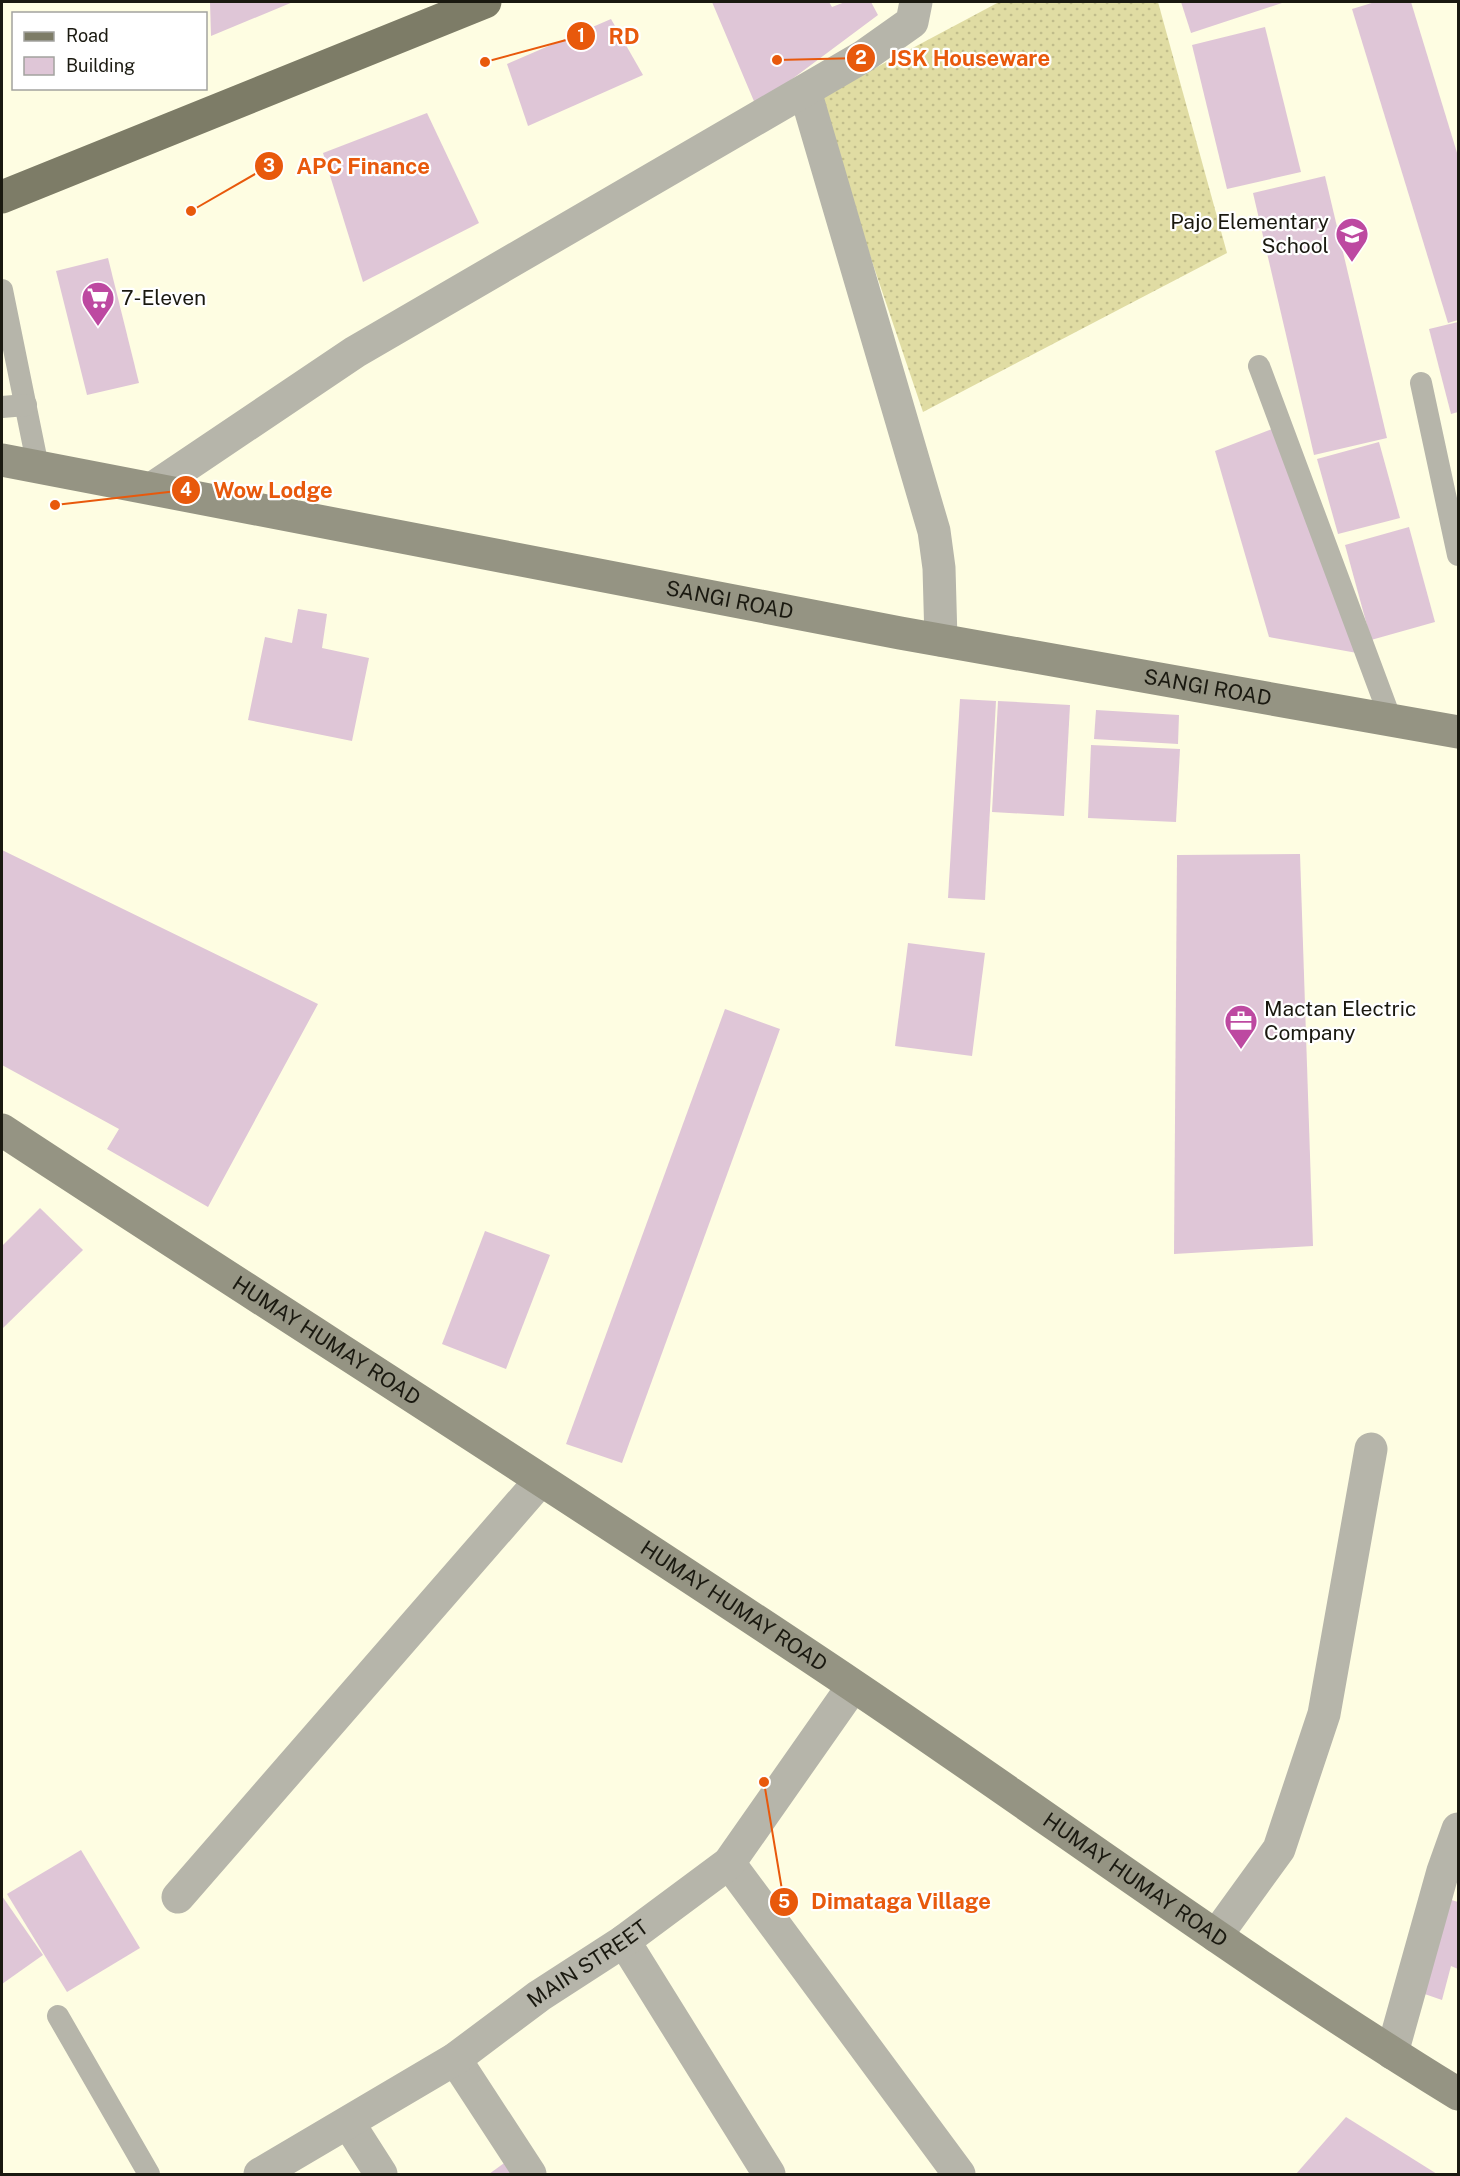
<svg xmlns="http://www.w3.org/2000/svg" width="1460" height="2176" viewBox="0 0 1460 2176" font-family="'Public Sans',sans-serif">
<defs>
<pattern id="grass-dots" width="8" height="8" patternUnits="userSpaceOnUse" patternTransform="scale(1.5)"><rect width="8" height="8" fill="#e0dca3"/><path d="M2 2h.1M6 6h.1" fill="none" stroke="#c0bc8b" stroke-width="1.8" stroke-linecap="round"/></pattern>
</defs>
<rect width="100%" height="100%" fill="#fefde2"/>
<polygon fill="url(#grass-dots)" points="999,2 1158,2 1227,253 923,412 817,99"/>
<g fill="#dfc6d7">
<polygon points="210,2 293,2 211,36"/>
<polygon points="712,2 829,2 832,7 845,2 871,2 878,15 756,106"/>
<polygon points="1181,2 1285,2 1191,33"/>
<polygon points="1375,2 1411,2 1458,156 1458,320 1448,323 1352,9"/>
<polygon points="611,19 643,75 528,126 507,64"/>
<polygon points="1265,27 1301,172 1227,189 1192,45"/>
<polygon points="427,113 479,223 363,282 323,153"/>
<polygon points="1325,176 1387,438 1314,455 1253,193"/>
<polygon points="108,258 139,383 87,395 56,271"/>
<polygon points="1458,322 1458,412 1451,414 1429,329"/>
<polygon points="1272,429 1357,653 1269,637 1215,451"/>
<polygon points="1379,442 1400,518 1338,534 1317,459"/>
<polygon points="1409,527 1435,622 1371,640 1345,545"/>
<polygon points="298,609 327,614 322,648 369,658 352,741 248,720 265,637 292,643"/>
<polygon points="960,699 996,701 985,900 948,898"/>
<polygon points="998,701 1070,705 1064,816 992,812"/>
<polygon points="1096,710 1179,715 1178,744 1094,739"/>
<polygon points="1091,745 1180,749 1176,822 1088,818"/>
<polygon points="2,850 318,1004 208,1207 107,1149 119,1129 2,1065"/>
<polygon points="1300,854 1313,1246 1174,1254 1177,855"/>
<polygon points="908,943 985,953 972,1056 895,1046"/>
<polygon points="725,1009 780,1029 622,1463 566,1444"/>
<polygon points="40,1208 83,1250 2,1329 2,1246"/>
<polygon points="485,1231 550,1255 506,1369 442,1344"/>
<polygon points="81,1850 140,1948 67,1992 7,1894"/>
<polygon points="2,1896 43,1955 2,1984"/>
<polygon points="1442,1897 1458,1902 1458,1969 1451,1966 1442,2000 1413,1990"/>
<polygon points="1346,2117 1437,2174 1296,2174"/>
<polygon points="507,2161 517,2174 489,2174"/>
</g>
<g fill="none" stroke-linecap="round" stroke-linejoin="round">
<g stroke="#b6b5aa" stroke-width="22">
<polyline points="2,290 38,467"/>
<polyline points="1259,366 1391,720"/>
<polyline points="1421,383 1458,555"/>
<polyline points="2,407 26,405"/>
<polyline points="58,2016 149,2174"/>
</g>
<g stroke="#b6b5aa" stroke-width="33">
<polyline points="805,91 934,531 939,568 941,640"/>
<polyline points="153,488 355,352 864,56 912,22 916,2"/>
<polyline points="729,1863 959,2174"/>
<polyline points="178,1897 540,1481"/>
<polyline points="1216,1936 1279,1849 1324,1714 1371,1449"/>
<polyline points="624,1941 769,2174"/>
<polyline points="1392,2053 1443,1871 1458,1829"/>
<polyline points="455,2059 530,2174"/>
<polyline points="349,2124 381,2174"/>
<path id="s1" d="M260,2174L455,2059L539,1996L624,1941L729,1863L853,1686"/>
</g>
<g stroke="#959483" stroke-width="33">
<path id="s2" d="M2,460L900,633L1458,732"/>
<path id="s3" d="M2,1130C285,1316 573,1497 854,1686C1056,1822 1251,1967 1458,2094"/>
</g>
<polyline stroke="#7d7c67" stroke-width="33" points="2,197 485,2"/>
</g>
<defs>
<symbol id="school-pin" viewBox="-11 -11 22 30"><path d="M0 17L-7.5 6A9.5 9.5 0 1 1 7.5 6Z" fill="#bd49a1" stroke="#fff"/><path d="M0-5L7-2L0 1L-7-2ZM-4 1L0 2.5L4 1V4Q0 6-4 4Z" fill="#fff"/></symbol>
<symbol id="supermarket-pin" viewBox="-11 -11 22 30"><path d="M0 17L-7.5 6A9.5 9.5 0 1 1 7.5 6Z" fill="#bd49a1" stroke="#fff"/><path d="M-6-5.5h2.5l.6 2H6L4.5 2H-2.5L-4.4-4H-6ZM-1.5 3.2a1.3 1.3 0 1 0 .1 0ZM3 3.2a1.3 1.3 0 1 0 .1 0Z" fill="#fff"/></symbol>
<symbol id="office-pin" viewBox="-11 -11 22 30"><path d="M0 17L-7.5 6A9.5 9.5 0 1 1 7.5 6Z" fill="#bd49a1" stroke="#fff"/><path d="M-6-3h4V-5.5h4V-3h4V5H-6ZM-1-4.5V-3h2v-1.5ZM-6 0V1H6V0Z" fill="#fff"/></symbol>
</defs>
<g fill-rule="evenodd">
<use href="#school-pin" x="1333" y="215" width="38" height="52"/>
<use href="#supermarket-pin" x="79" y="279" width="38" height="52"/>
<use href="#office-pin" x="1222" y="1002" width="38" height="52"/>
</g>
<g text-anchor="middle" stroke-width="4.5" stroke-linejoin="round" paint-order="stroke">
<g font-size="21" fill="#1a1910" stroke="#fff" text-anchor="start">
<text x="1329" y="229" text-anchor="end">Pajo Elementary<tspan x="1329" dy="24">School</tspan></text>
<text x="121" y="305">7-Eleven</text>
<text x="1264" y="1016">Mactan Electric<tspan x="1264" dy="24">Company</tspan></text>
</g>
<g font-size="21" fill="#1a1910" stroke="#fff">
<text dy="7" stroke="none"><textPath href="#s2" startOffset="741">SANGI ROAD</textPath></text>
<text dy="7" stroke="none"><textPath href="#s2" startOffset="1227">SANGI ROAD</textPath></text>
<text dy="7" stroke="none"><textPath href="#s3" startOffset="387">HUMAY HUMAY ROAD</textPath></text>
<text dy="7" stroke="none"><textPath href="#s3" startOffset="873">HUMAY HUMAY ROAD</textPath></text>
<text dy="7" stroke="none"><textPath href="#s3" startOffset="1359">HUMAY HUMAY ROAD</textPath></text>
<text dy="7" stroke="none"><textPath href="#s1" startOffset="390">MAIN STREET</textPath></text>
</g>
</g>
<path fill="none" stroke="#e8590c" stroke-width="2" d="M485 62L581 36M777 60L861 58M191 211L269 166M55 505L186 490M764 1782L784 1902"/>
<g fill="#e8590c" stroke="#fff" stroke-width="2">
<circle cx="485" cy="62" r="6"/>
<circle cx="777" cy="60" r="6"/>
<circle cx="191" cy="211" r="6"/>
<circle cx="55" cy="505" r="6"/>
<circle cx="764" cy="1782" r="6"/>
<circle cx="581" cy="36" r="15"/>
<circle cx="861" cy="58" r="15"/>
<circle cx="269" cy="166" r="15"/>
<circle cx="186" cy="490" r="15"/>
<circle cx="784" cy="1902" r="15"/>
</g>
<g font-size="18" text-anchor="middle" font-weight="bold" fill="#fff">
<text x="581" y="42">1</text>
<text x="861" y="64">2</text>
<text x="269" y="172">3</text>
<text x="186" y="496">4</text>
<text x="784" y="1908">5</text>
</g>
<g font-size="22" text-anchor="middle" font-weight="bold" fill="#e8590c" stroke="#fff" stroke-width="4.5" stroke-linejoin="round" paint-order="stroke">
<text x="624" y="44">RD</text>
<text x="969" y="66">JSK Houseware</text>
<text x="363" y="174">APC Finance</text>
<text x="273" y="498">Wow Lodge</text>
<text x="901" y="1909">Dimataga Village</text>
</g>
<rect width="1460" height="2176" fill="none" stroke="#1a1910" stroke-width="6"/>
<rect x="12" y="12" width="195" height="78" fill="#ffffff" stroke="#a3a39f" stroke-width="1.5"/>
<rect x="24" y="32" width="30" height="9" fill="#7d7c67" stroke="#a3a39f" stroke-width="1.5"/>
<text x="66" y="42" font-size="18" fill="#1a1910">Road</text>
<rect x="24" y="57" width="30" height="18" fill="#dfc6d7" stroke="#a3a39f" stroke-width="1.5"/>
<text x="66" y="72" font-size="18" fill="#1a1910">Building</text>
</svg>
